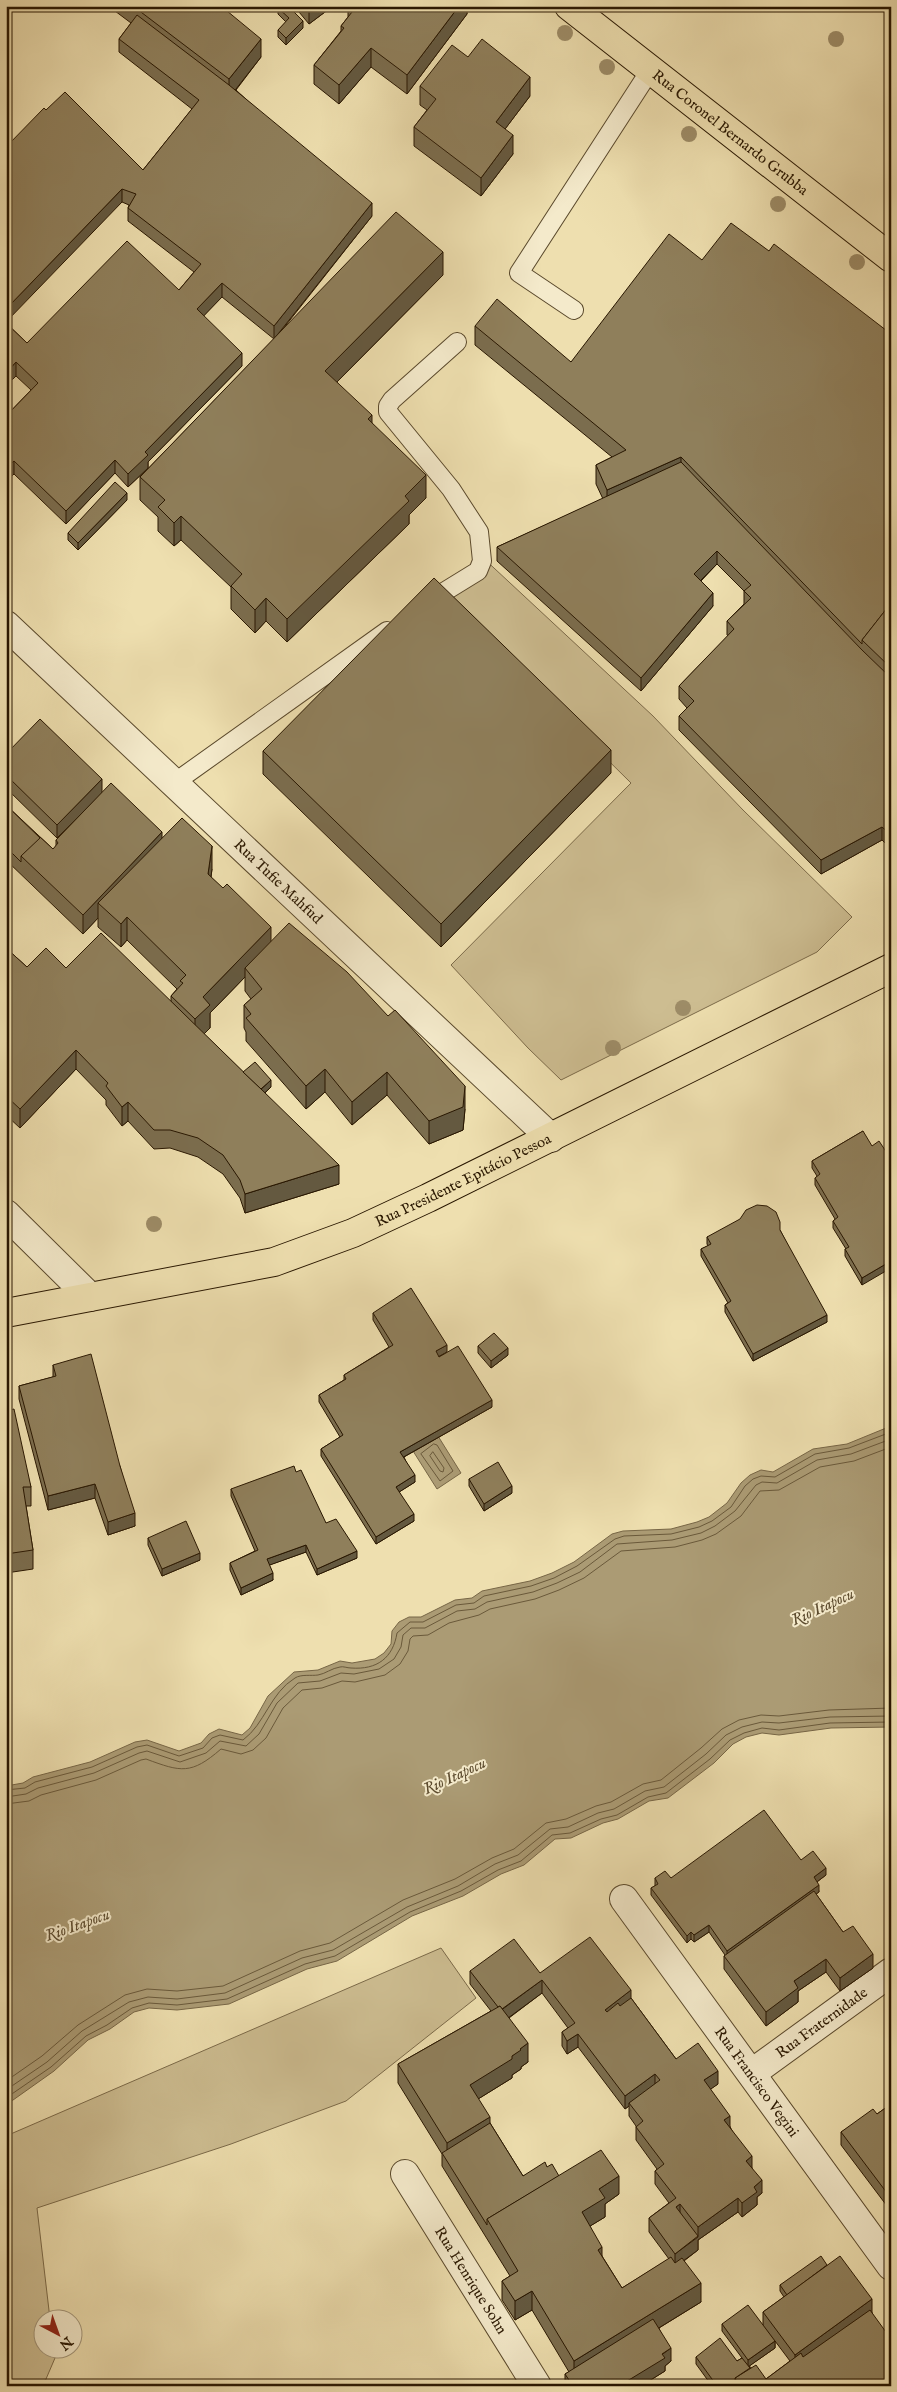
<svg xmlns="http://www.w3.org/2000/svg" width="897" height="2392" viewBox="0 0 897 2392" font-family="'IM FELL English',serif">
<rect width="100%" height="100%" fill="#eedfaf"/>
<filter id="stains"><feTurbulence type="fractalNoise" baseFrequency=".004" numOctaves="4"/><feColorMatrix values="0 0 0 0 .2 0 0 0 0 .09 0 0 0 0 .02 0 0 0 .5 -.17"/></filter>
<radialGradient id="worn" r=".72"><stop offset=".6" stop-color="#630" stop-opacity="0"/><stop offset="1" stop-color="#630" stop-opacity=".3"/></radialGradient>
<g fill="#cdbd91" stroke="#7b6a49">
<polygon points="480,555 653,716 743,810 852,917 817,952 561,1080 528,1048 451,965 631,783 443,597"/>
<polygon points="441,1948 476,1998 346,2101 231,2144 37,2208 50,2319 42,2320 42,2350 54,2350 55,2358 43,2386 6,2386 6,2136"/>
</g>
<g fill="#ab9b74" stroke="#776646">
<polygon points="891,1426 891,1727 831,1728 779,1735 762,1733 746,1737 733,1744 714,1763 668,1798 649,1801 618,1819 603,1823 571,1838 555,1839 524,1865 501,1874 463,1896 412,1916 337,1961 307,1969 229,2004 177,2010 149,2008 134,2012 110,2029 88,2040 54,2071 6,2105 6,1786 23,1783 33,1777 90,1762 135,1742 147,1740 179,1751 201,1743 209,1734 219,1729 242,1735 250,1728 268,1696 294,1672 318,1670 340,1661 352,1663 375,1659 384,1653 391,1644 392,1631 399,1622 409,1617 421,1617 455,1600 472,1598 482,1591 530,1581 552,1573 574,1562 612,1534 623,1531 671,1529 697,1522 709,1517 727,1503 741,1483 750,1475 761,1470 773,1472 813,1449 847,1444"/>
<polygon points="438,1436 461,1473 437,1489 413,1451"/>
</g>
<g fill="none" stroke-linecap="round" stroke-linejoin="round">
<g stroke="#6a593a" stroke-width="1">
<polygon points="434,1444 437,1445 453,1471 440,1481 421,1454"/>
<polygon points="433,1452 444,1468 443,1472 440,1471 430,1456"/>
<path d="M6,1790L25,1788L35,1782L92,1767L137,1747L147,1745L179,1756L203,1748L212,1738L220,1735L243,1740C265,1724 270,1693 295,1678C301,1674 311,1676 318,1675C325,1674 332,1668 340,1667C343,1666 347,1668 351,1668C377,1670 393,1658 397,1633L410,1622H423L456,1605L474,1603L484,1596L531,1586L554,1578L577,1566L615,1539L624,1536L671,1534L699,1527L712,1521L731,1507L745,1486L753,1479L761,1476L775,1477L815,1454L849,1448L891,1432"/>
<polyline points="6,1797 26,1794 38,1788 94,1773 139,1753 147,1751 180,1762 206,1753 220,1741 246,1746 259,1734 277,1703 298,1683 320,1681 341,1673 354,1674 379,1669 394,1659 401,1647 403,1635 411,1628 425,1628 457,1611 475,1609 487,1602 533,1592 557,1583 580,1572 617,1544 672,1540 701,1533 715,1526 735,1511 756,1485 762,1482 777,1483 817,1460 851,1454 891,1439"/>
<path d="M6,1804L29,1801L41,1795L96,1780L141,1760L146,1759C181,1772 191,1775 221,1749L241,1754L253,1750L266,1738L283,1708L302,1690L322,1688L342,1681L355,1682L385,1675L400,1664L408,1651L410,1639L413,1636L428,1635L449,1623L479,1615L490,1609L535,1599L559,1590L584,1578L621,1551L675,1547L702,1540L716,1534L741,1516L760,1491L779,1490L820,1467L854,1461L891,1447"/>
<polyline points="6,2081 42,2056 78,2025 125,1995 147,1989 177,1991 223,1986 300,1951 330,1943 403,1900 455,1879 492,1858 514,1849 546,1823 566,1819 596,1806 611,1802 643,1784 661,1780 701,1748 722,1729 739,1720 761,1715 779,1716 829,1710 891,1708"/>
<polyline points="6,2090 47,2062 82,2031 129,2002 148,1997 177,1999 225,1993 302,1958 333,1950 407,1907 458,1886 495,1864 518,1855 550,1829 568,1827 598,1813 614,1809 645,1791 664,1787 706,1754 726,1735 742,1727 762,1722 779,1723 830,1717 891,1716"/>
<polyline points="6,2098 51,2067 86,2036 107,2025 132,2008 149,2003 177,2005 227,1999 305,1964 335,1956 410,1912 461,1891 498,1870 521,1861 552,1835 570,1833 601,1819 617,1815 648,1797 666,1793 710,1759 730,1740 744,1733 762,1728 779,1730 830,1723 891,1722"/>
</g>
<defs>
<g id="lane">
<polyline points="574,310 519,273 651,69"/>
<polyline points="426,603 478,571 482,561 479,532 451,489 388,412 388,406 392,400 457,342"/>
<polyline points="174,783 387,631"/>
</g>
<g id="street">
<path id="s1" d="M6,625L551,1138"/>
<polyline points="6,1214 90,1297"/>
<path id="s2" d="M624,1899L891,2266"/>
<path id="s3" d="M752,2073L891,1972"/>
<path id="s4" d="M405,2174L537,2386"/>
</g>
<g id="highway">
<path id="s5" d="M569,6L891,258"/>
<path id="s6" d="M6,1313L274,1262L353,1233L428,1198L891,968"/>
</g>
</defs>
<use href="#lane" stroke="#5a492c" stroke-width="20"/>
<use href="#street" stroke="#5a492c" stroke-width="30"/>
<use href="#highway" stroke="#291701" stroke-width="30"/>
<use href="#lane" stroke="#f4eacb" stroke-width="18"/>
<use href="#street" stroke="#f4eacb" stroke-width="28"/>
<use href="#highway" stroke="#eedfaf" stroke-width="28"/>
</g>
<g fill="#9d8c67">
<circle cx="565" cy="33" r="8"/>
<circle cx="836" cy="39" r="8"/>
<circle cx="607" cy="67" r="8"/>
<circle cx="689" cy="134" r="8"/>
<circle cx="778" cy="204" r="8"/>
<circle cx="857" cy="262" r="8"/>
<circle cx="683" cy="1008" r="8"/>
<circle cx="613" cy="1048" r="8"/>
<circle cx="154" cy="1224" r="8"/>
</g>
<g fill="#7b6d4e" stroke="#291701" fill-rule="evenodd">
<polygon points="115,6 221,6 261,57 236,90 372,216 279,334 443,275 337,382 372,423 426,498 409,515 409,524 287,642 266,621 255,633 231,609 231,587 181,540 174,546 158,531 158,517 140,500 140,477 274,339 222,297 203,316 242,366 148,462 148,468 128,487 115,473 66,524 14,474 8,480 8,488 6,489 6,416 31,390 16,376 6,386 6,323 27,343 179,290 194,272 128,221 128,208 129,205 122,202 46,110 143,170 192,109 119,52 119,39 131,23 115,11"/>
<polygon points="294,6 333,6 309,24"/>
<polygon points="467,6 467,14 407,94 371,67 339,104 314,84 314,65 341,31 341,26 348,17 348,8"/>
<polygon points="278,8 303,28 286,45 278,37 278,30 286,22 278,14"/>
<polygon points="468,57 530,96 505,129 513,154 481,196 414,146 414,127 427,110 420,105 420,86"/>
<polygon points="769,251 891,334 891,849 882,840 821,874 679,730 679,716 687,708 679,699 679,686 728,636 727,635 727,621 744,604 744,591 717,564 701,581 713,606 641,691 497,561 497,547 603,499 596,484 596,465 612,457 475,345 475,326 571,362 702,260"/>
<polygon points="127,500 78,550 68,540 68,533"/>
<polygon points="263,751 611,773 441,947 263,774"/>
<polygon points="6,754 102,793 162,838 212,869 211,877 271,941 465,1109 463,1130 429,1144 387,1095 352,1125 325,1092 306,1109 246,1041 246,1032 244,1028 244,1005 251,999 245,991 245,977 210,1013 210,1028 204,1034 243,1072 271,1087 265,1093 339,1184 245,1213 240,1198 223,1174 198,1157 170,1148 154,1149 128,1121 122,1126 106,1105 106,1100 76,1069 20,1128 6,1115 6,948 27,967 66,968 171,1002 171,996 177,989 127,940 121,947 98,927 98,918 83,934 6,860 6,805 53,849 56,846 56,840 95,800 57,838 6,788"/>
<polygon points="863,1131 862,1285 845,1256 845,1249 846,1249 833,1228 833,1221 835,1219 815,1185 815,1178 817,1176 812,1168 812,1161"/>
<polygon points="780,1230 827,1322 753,1361 725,1312 725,1305 728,1303 701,1256 701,1249 708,1246 707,1244 707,1237"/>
<polygon points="373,1313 447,1352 439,1356 492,1407 404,1457 415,1482 399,1492 414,1521 376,1544 321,1456 321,1449 340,1437 319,1402 319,1395 344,1380 344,1375 389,1347 373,1320"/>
<polygon points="478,1346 508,1355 491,1368 478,1353"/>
<polygon points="53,1365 120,1466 135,1526 108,1535 95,1498 48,1510 19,1399 19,1386 53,1377"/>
<polygon points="6,1411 31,1487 31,1506 26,1506 33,1550 33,1569 6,1573"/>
<polygon points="469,1479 512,1493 484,1511 469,1486"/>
<polygon points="231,1489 326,1523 357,1558 317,1575 306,1552 269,1565 273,1580 241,1595 230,1570 230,1563 255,1551 231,1496"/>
<polygon points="148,1538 200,1560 162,1576 148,1545"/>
<polygon points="801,1860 826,1875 817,1882 819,1892 816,1894 843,1932 873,1968 840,1991 826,1972 798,1991 798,2002 766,2026 724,1969 724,1956 725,1955 709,1932 694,1942 691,1939 687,1943 651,1895 651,1888 655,1886 655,1878 671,1878"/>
<path d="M470,1971L540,1973L631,1998L676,2059L718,2084L710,2089L752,2168L762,2193L757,2197V2205L742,2217L738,2212L698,2240V2250L684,2261L701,2302L659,2328L671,2361L665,2366V2371L641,2386H565V2374L569,2372L532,2310L515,2320L502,2300V2281L510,2276L442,2166V2154L398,2083V2064L491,2011L470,1984ZM542,1993L568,2028L562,2032V2046L567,2054L578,2047L625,2109L629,2106V2116L636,2126V2140L657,2169L655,2171V2184L669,2203L649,2218V2232L669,2259L622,2288L602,2256L590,2226L605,2217V2204L619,2194L559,2176L547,2167L523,2176L490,2123L478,2099L512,2078V2075L521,2069V2067L528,2062L509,2018Z"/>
<polygon points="891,2028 891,2056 886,2051 886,2032"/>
<polygon points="891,2104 887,2206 841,2145 841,2132 877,2114"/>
<path d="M827,2265L872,2312L891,2386H712L696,2364V2357L737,2361L742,2358L722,2331V2324L763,2325V2312L784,2297L780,2291V2285ZM775,2341L790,2361L766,2379L749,2366L775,2348Z"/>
</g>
<g fill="#645940" stroke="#291701">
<polygon points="309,6 333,6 309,24"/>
<polygon points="459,6 467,6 467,14 407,94 407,75"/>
<polygon points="303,21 303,28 286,45 286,38"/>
<polygon points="261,39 261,57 229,98 229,79"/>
<polygon points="371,48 371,67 339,104 339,85"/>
<polygon points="530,77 530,96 496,141 496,122"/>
<polygon points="513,135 513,154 481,196 481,178"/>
<polygon points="122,189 122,202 6,322 6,309"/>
<polygon points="372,203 372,216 274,339 274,326"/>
<polygon points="443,252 443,275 325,394 325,371"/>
<polygon points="222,283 222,297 197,323 197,309"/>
<polygon points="242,353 242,366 148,462 148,468 128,487 128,474 145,452"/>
<polygon points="16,362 16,376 6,386 6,373"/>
<polygon points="372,415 372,439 368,419"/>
<polygon points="681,457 681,476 607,509 607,490"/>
<polygon points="115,460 115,473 66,524 66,511"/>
<polygon points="14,461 14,474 8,480 8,488 6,489 6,468"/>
<polygon points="426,475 426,498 409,515 409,524 287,642 287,619 405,496"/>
<polygon points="127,493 127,500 78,550 78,543"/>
<polygon points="181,516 181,540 174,546 174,523"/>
<polygon points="717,551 717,564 694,587 694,574"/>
<polygon points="713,593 713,606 641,691 641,678"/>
<polygon points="266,598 266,621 255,633 255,610"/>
<polygon points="611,750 611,773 441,947 441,924"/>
<polygon points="102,779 102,793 57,838 57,825"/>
<polygon points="882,827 882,840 821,874 821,860"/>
<polygon points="162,832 162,851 98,903 98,918 83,934 83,915"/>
<polygon points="212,846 212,869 208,898 208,874"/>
<polygon points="127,917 127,940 121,947 121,924"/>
<polygon points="271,927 271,950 245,968 245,977 210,1013 210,1028 195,1043 195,1019 203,997"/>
<polygon points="76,1050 76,1069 20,1128 20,1109"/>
<polygon points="325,1069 325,1092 306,1109 306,1086"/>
<polygon points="387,1072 387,1095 352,1125 352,1102"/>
<polygon points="271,1080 271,1087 258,1099 258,1092"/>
<polygon points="465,1086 465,1109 463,1130 429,1144 429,1121"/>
<polygon points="128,1102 128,1121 122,1126 122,1107"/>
<polygon points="339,1165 339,1184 245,1213 245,1194"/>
<polygon points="891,1261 891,1268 862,1285 862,1278"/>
<polygon points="827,1315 827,1322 753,1361 753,1354"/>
<polygon points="447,1345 447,1352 436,1358 436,1351"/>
<polygon points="508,1348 508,1355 491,1368 491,1361"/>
<polygon points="492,1400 492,1407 400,1459 400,1452"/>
<polygon points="415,1475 415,1482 396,1494 396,1487"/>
<polygon points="95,1484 95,1498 48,1510 48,1496"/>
<polygon points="512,1486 512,1493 484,1511 484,1504"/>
<polygon points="135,1513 135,1526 108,1535 108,1522"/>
<polygon points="414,1514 414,1521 376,1544 376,1537"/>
<polygon points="306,1545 306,1552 267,1566 267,1559"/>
<polygon points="357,1551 357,1558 317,1575 317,1569"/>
<polygon points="200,1553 200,1560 162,1576 162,1569"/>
<polygon points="273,1573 273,1580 241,1595 241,1588"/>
<polygon points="826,1868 826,1875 814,1884 814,1877"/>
<polygon points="819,1885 819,1892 727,1958 727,1951"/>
<polygon points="709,1925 709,1932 694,1942 694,1935"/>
<polygon points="691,1932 691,1939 687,1943 687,1936"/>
<polygon points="873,1954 873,1968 840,1991 840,1978"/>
<polygon points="826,1959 826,1972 798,1991 798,2002 766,2026 766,2012 794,1981"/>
<polygon points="542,1980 542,1993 500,2024 500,2011"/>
<polygon points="631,1990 631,2004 605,2023 605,2010"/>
<polygon points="578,2034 578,2047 567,2054 567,2041"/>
<polygon points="528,2043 528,2062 521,2067 521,2069 512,2075 512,2078 470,2104 470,2085 512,2056 520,2049"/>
<polygon points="718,2071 718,2084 704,2094 704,2080"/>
<polygon points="655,2074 655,2088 629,2103 629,2106 625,2109 625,2096"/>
<polygon points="730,2116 730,2129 724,2120"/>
<polygon points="490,2117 490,2136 447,2161 447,2143"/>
<polygon points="752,2156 752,2169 746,2161"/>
<polygon points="619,2176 619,2194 605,2204 605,2217 582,2231 582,2212 599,2189"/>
<polygon points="762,2180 762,2193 757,2197 757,2205 742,2217 742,2203 754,2187"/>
<polygon points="891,2190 891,2204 887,2206 887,2193"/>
<polygon points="738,2198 738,2212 698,2240 698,2250 675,2267 675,2254 698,2237 698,2227"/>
<polygon points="680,2204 680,2217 676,2207"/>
<polygon points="602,2247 602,2266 598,2250"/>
<polygon points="701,2283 701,2302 574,2380 574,2361"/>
<polygon points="532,2291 532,2310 515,2320 515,2301"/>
<polygon points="872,2299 872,2312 795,2368 795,2355"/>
<polygon points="775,2341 775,2348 748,2367 748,2360"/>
<polygon points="671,2348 671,2361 665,2366 665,2371 641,2386 619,2386"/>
<polygon points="817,2380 817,2386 809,2386"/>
</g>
<g fill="#8f7f5b" stroke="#291701">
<polygon points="133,6 221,6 261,39 229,79"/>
<polygon points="279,6 288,6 303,21 286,38 278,30 289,18 278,8"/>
<polygon points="350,6 459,6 407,75 371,48 339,85 314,65 344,28 341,26 352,12 348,8"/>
<polygon points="137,15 229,85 372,203 274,326 222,283 197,309 242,353 145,452 148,455 128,474 115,460 66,511 14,461 6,468 6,416 38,383 16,362 6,373 6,323 27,343 127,241 179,290 201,264 128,208 136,194 122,189 6,309 6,147 44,108 46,110 65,92 143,170 199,100 119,39"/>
<polygon points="482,39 530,77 496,122 513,135 481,178 414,127 436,99 420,86 452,45 468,57"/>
<polygon points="396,212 443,252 325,371 372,415 368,419 426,475 405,496 409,501 287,619 266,598 255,610 231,586 242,574 181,516 174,523 158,507 165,500 140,477"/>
<polygon points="731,223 769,251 774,244 891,334 891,603 862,640 862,644 681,457 607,490 596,465 626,450 475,326 497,299 571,362 669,234 702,260"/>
<polygon points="681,462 862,650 891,678 891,835 882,827 821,860 679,716 694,701 679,686 734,629 727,621 751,598 744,591 751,585 717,551 694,574 713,593 641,678 497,547"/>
<polygon points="115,482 127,493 78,543 68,533"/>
<polygon points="434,578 611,750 441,924 263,751"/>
<polygon points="891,603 891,668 862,640"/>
<polygon points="40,719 102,779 57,825 6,775 6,754"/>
<polygon points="111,783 162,832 83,915 21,856 40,837 53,849 58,843 56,840"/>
<polygon points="6,805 40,838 21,856 21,862 6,847"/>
<polygon points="182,818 212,846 208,874 223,888 227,884 271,927 203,997 210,1005 195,1019 171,996 183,983 180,981 186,975 127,917 121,924 98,903"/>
<polygon points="289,923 347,972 388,1016 395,1010 465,1086 463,1107 429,1121 387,1072 352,1102 325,1069 306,1086 246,1018 251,1014 244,1005 262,989 245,968"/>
<polygon points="101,933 339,1165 245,1194 240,1180 223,1155 198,1138 170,1130 154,1130 128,1102 122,1107 106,1086 108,1083 76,1050 20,1109 6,1096 6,948 27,967 46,948 66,968"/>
<polygon points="255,1062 271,1080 261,1089 243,1072"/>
<polygon points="863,1131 872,1146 879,1141 891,1159 891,1261 862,1278 845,1249 849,1247 833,1221 838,1217 815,1178 820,1174 812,1161"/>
<polygon points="757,1205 767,1206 776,1212 780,1222 780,1230 827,1315 753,1354 725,1305 731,1301 701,1249 711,1244 707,1237 740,1219 746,1210"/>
<polygon points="411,1288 447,1345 436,1351 439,1357 458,1346 492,1400 400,1452 415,1475 396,1487 414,1514 376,1537 321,1449 343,1435 319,1395 346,1379 344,1375 393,1345 373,1313"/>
<polygon points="494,1333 508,1348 491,1361 478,1346"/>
<polygon points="91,1354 120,1466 135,1513 108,1522 95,1484 48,1496 19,1386 56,1376 53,1365"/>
<polygon points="14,1409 31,1487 23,1487 33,1550 6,1554 6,1411"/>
<polygon points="498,1462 512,1486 484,1504 469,1479"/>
<polygon points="294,1466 296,1472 301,1470 326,1523 336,1519 357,1551 317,1569 306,1545 267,1559 273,1573 241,1588 230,1563 258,1550 231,1489"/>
<polygon points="186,1521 200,1553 162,1569 148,1538"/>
<polygon points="764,1810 801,1860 813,1851 826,1868 814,1877 819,1885 727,1951 709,1925 694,1935 691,1932 687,1936 651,1888 658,1884 655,1878 665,1871 671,1878"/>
<polygon points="814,1891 843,1932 853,1926 873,1954 840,1978 826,1959 794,1981 798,1988 766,2012 724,1956"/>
<polygon points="590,1937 631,1990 605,2010 607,2012 618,2003 620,2006 631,1998 676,2059 698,2043 718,2071 704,2080 730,2116 724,2120 752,2156 746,2161 762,2180 754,2187 757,2192 742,2203 738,2198 698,2227 680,2204 676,2207 698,2236 675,2254 649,2218 676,2198 655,2171 664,2164 636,2127 643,2121 629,2103 660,2080 655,2074 625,2096 578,2034 567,2041 562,2032 575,2023 542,1980 502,2009 500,2006 498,2007 470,1971 514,1939 540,1973"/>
<polygon points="500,2006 528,2043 520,2049 521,2050 512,2056 512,2059 470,2085 490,2117 447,2143 398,2064"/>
<polygon points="891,2028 891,2038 886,2032"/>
<polygon points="891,2104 891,2190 887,2193 841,2132 873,2109 877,2114"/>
<polygon points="490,2123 523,2176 545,2162 547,2167 552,2164 559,2176 487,2219 487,2225 442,2153"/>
<polygon points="601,2150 619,2176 599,2189 605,2198 582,2212 602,2247 598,2250 622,2288 671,2257 675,2263 682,2258 701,2283 574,2361 532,2291 515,2301 502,2281 518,2271 487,2219"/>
<polygon points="821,2256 827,2265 787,2295 780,2285"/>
<polygon points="840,2256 872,2299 795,2355 763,2312"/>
<polygon points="748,2305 775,2341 748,2360 722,2324"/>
<polygon points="870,2310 891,2339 891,2385 890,2386 821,2386 817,2380 809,2386 739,2386 735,2378 756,2365 766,2379 801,2353 803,2357"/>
<polygon points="653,2319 671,2348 662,2354 665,2358 619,2386 573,2386 565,2374"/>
<polygon points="720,2338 737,2361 742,2358 750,2368 735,2378 735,2385 733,2386 717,2386 696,2357"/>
</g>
<g text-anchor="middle" stroke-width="4" stroke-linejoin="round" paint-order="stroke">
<g font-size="15" fill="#291701" stroke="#f4eacb">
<text dy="5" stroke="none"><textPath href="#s5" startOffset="205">Rua Coronel Bernardo Grubba</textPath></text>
<text dy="5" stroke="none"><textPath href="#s1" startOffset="374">Rua Tufie Mahfud</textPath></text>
<text dy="5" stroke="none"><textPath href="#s6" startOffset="479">Rua Presidente Epitácio Pessoa</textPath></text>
<text dy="5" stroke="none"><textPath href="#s3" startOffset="86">Rua Fraternidade</textPath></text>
<text dy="5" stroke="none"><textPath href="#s2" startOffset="226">Rua Francisco Vegini</textPath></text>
<text dy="5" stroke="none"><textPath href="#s4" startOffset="125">Rua Henrique Sohn</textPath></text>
</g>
<g font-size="16" font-style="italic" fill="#5d4c2f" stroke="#f4eacb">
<text transform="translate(822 1606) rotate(-25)" y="6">Rio Itapocu</text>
<text transform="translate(454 1775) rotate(-25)" y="6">Rio Itapocu</text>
<text transform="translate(77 1924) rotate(-20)" y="6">Rio Itapocu</text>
</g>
</g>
<rect width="897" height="2392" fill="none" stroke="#eedfaf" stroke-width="25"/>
<rect x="8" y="8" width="882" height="2377" fill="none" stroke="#291701" stroke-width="2.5"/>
<rect x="12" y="12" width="872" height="2367" fill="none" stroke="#291701"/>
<g transform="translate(58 2334) rotate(139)"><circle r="24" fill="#f4eacb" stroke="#a3967a"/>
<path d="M0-4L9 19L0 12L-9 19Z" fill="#8f2418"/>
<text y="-8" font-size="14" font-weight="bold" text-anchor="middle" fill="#291701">N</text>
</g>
<rect width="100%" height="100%" filter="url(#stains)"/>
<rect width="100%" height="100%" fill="url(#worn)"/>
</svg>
